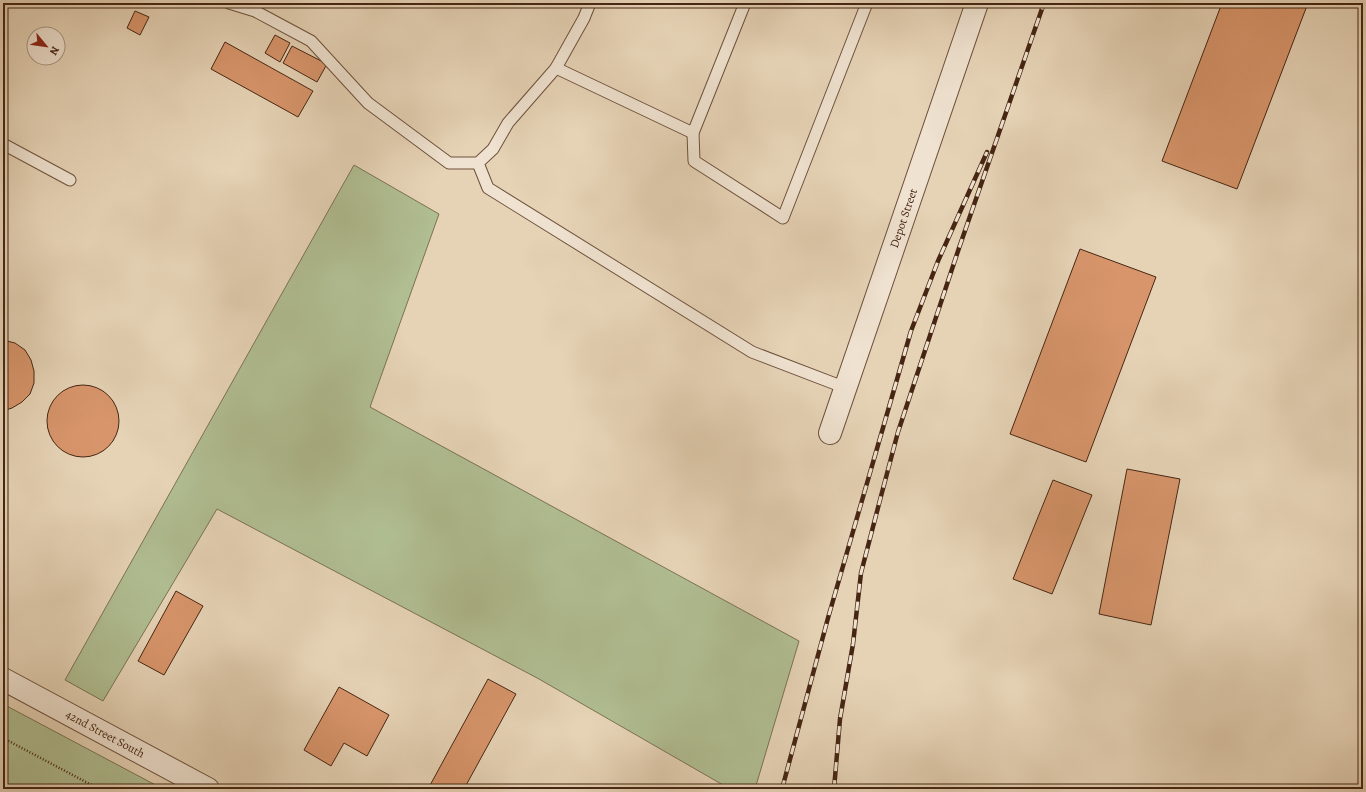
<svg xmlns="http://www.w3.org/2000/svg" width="1366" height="792" viewBox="0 0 1366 792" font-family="Alegreya,serif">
<rect width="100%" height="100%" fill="#e6d3b6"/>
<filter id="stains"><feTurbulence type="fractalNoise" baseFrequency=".005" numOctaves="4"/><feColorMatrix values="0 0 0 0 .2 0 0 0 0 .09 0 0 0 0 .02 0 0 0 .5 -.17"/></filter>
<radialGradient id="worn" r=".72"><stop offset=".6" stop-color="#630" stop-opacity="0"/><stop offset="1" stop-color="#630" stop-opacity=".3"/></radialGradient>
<g fill="#b0be92" stroke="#7b7252">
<polygon points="354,165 439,214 370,407 799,641 755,789 730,789 539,679 217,509 103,701 65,680"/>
<polygon points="3,704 163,789 3,789"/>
</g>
<g fill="#d8956b" stroke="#462613">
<polygon points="1222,3 1308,3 1237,189 1162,161"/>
<polygon points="135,11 149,17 140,35 127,28"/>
<polygon points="275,35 290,43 280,62 265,53"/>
<polygon points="225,42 313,91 298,117 211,69"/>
<polygon points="292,46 327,64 317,82 283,63"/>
<polygon points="1080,249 1156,277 1086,462 1010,434"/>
<polygon points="3,340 15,343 25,350 31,360 34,371 34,383 30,394 22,402 12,408 3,411"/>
<circle cx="83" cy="421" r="36"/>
<polygon points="1127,469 1180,479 1151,625 1099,614"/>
<polygon points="1053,480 1092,495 1052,594 1013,579"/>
<polygon points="3,506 7,514 7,519 3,527"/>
<polygon points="176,591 203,606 164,675 138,661"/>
<polygon points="488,679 516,694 464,789 428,789"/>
<polygon points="339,687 389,715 367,756 344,743 331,766 304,750"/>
</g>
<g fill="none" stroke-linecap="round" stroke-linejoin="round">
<defs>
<g id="lane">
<polyline points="229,3 255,11 311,41 368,103 449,163 478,163 493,149 508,123 556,68 584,18 590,3"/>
<polyline points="556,68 693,133 745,3"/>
<polyline points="693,133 694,161 783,218 867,3"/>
<polyline points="3,144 70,180"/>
<polyline points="478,163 488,188 752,352 846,388"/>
</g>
<g id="street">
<path id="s1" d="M830,433L977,3"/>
<path id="s2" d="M3,679L208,789"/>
</g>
</defs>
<use href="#lane" stroke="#6e513c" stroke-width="13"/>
<use href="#street" stroke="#6e513c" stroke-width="24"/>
<polyline stroke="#462613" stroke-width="2.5" stroke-dasharray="1 2" stroke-linecap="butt" points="3,738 99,789"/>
<use href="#lane" stroke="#efe2d0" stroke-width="11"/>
<use href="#street" stroke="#efe2d0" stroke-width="22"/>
<defs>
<g id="rail">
<polyline points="782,789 828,618 911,331 938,261 987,152"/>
<polyline points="834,789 840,719 853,644 861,573 880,500 898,432 959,248 1044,3"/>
</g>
</defs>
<use href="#rail" stroke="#462613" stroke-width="4.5"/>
<use href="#rail" stroke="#efe2d0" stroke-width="3" stroke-dasharray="9" stroke-linecap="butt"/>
</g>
<g text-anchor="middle" stroke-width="4" stroke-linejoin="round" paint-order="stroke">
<g font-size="12" fill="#462613" stroke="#efe2d0">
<text dy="4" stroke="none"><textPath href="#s1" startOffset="227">Depot Street</textPath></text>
<text dy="4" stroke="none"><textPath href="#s2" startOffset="116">42nd Street South</textPath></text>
</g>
</g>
<rect width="1366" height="792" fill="none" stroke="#e6d3b6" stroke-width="16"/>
<rect x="4" y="4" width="1358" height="784" fill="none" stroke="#462613" stroke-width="2"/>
<rect x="8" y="8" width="1350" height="776" fill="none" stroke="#462613"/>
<g transform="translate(46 46) rotate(119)"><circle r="19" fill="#efe2d0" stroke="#ab9784"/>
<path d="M0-3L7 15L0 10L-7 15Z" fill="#8f2418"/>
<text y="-6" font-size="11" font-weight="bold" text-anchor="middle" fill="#462613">N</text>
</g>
<rect width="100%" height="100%" filter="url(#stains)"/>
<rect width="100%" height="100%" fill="url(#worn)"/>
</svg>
